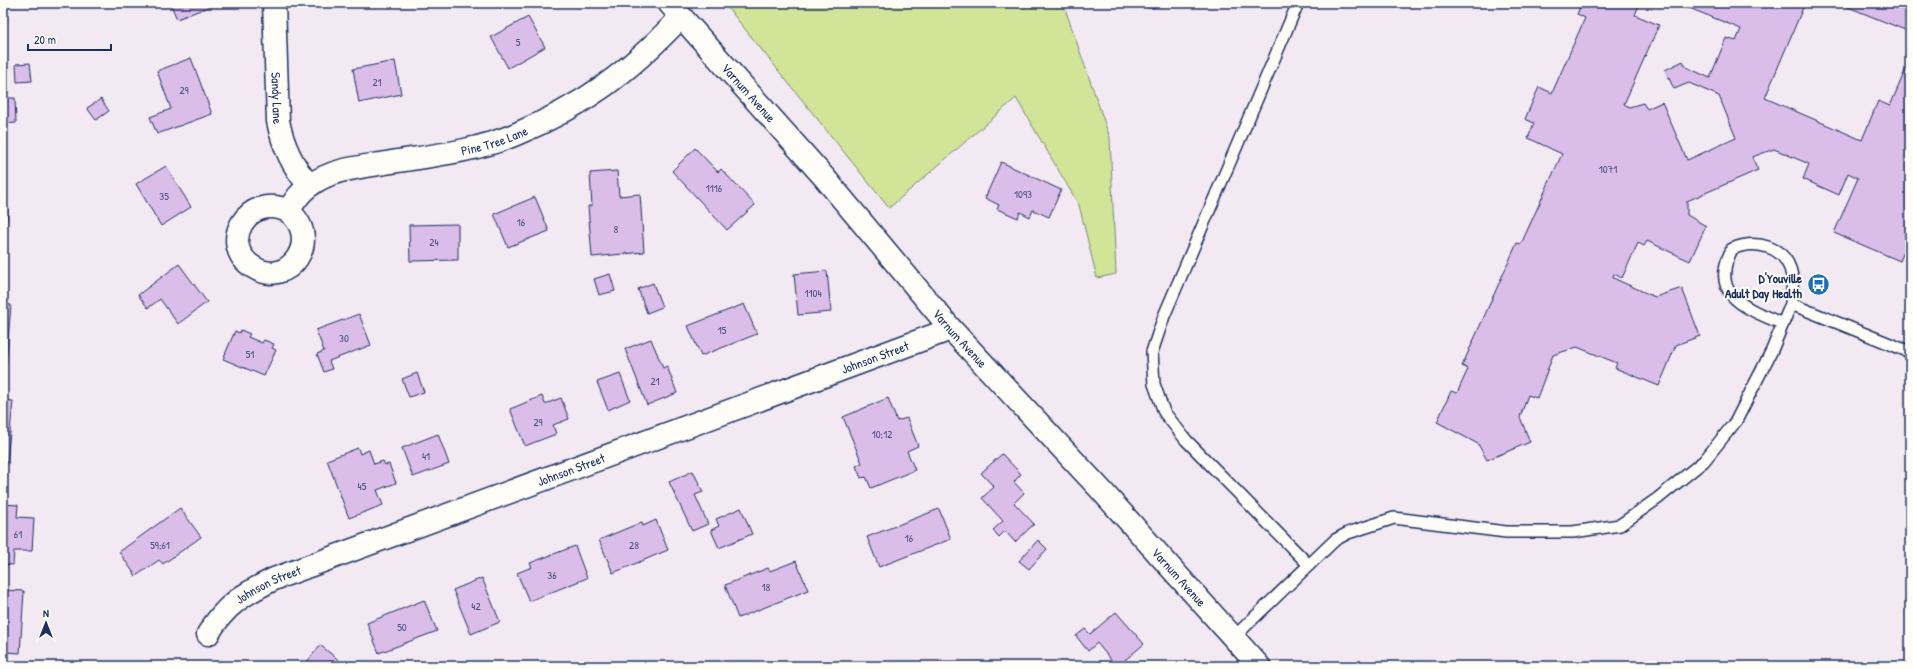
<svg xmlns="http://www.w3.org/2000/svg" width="1913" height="669" viewBox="0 0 1913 669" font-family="'Patrick Hand',sans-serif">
<rect width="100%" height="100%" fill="#f3e9f3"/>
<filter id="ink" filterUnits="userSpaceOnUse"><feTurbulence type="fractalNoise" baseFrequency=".025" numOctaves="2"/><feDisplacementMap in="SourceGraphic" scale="8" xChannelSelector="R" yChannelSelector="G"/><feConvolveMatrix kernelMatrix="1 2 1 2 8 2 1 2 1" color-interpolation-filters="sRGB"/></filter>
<g filter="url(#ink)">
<polygon fill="#d2e498" stroke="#768a7b" points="724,3 1063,3 1110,138 1116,274 1097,278 1079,205 1016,98 889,208"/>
<g fill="#dbbdea" stroke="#1b2f5e">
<polygon points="170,3 210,3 211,6 177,19"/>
<polygon points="1147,3 1177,3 1148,8"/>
<polygon points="1582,3 1640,3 1635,15 1659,25 1624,104 1629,107 1643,103 1647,109 1662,102 1687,160 1736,138 1719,96 1689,83 1674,89 1665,70 1683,61 1686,67 1710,78 1726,38 1736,41 1741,29 1677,3 1805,3 1765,98 1862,140 1878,101 1890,106 1910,59 1910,238 1900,261 1834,233 1858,178 1848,173 1839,195 1803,179 1809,164 1774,149 1752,157 1758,170 1687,201 1687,215 1706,226 1690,261 1647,241 1644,246 1638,243 1622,278 1614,274 1613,278 1655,297 1682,288 1700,336 1676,345 1659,386 1615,368 1617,363 1577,347 1553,355 1537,398 1528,395 1520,417 1530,442 1487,460 1478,444 1437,422 1451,391 1457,393 1468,369 1462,366 1517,243 1521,244 1562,154 1528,138 1534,123 1525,119 1539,87 1552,93 1585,18 1577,14"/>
<polygon points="1838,3 1910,3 1910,32"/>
<polygon points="528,17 545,47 508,68 491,37"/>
<polygon points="191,58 212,114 157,134 150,117 171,109 157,71"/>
<polygon points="395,61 401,94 359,103 353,69"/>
<polygon points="30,63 32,81 17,82 16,64"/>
<polygon points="3,98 15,98 16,123 3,124"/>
<polygon points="101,99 109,111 96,120 87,108"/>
<polygon points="695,148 718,172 721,169 755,205 727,230 672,171"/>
<polygon points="1001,162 1061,190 1049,217 1033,210 1030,217 1020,212 1018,218 997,209 999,205 985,198"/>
<polygon points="166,166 191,207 161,226 136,184"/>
<polygon points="617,171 619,196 640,194 644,252 592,257 588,206 592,206 590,173"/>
<polygon points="535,197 549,231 508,247 494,214"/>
<polygon points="3,209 8,210 3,258"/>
<polygon points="458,224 458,260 410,261 409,225"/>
<polygon points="179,264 207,302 178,324 160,299 148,308 138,295"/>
<polygon points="827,271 831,312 798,315 794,274"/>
<polygon points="610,274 615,291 599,295 594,279"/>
<polygon points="653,283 662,307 647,313 638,289"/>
<polygon points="3,304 11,305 6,365 3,365"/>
<polygon points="744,304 757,334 701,356 688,326"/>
<polygon points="359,314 371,345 329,361 332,369 324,372 317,354 324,351 316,330"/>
<polygon points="241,330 250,334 248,337 262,343 264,340 274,344 272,348 276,350 264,376 223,359 235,331 239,333"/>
<polygon points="651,339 663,368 667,366 677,393 647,405 625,349"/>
<polygon points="417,373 424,392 409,397 402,379"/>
<polygon points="620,374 630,400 608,410 597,382"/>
<polygon points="542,396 545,404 561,398 569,419 553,425 556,434 525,446 510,409"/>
<polygon points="888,398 897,421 907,418 918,446 907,451 915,470 871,488 866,477 861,478 856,466 862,463 843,417"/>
<polygon points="3,400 13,401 7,463 3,463"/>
<polygon points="438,434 449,464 413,477 402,448"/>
<polygon points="358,448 360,454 369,450 374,464 383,461 385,465 389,464 396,483 377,490 383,505 349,518 327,460"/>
<polygon points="1002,454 1021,474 1014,482 1024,493 1014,503 1034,524 1015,542 1005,531 999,537 993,530 1003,521 982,498 994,487 981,473"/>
<polygon points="693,471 703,492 695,495 708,524 692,531 669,482"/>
<polygon points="3,504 18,505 17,517 34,518 32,551 14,551 13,565 3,564"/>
<polygon points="180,508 201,537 163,564 159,560 136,576 119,552"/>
<polygon points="741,508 752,534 719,548 711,530 719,526 716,519"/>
<polygon points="939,509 951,539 879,567 867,537"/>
<polygon points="656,520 668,550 613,573 599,540 642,522 643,526"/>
<polygon points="1038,540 1047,549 1029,569 1019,561"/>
<polygon points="575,546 587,578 529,601 517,573 532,567 530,563"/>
<polygon points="796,561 808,590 738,618 725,585 768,568 770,571"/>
<polygon points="482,578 500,622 471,634 453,590"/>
<polygon points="3,590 24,591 20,653 3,652"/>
<polygon points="424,600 437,631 379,653 367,623"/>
<polygon points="1116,612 1144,644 1118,666 1116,666 1097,643 1088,651 1076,636 1085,629 1090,634"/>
<polygon points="320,645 346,666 304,666"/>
</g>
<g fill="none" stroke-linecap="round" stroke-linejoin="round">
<defs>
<g id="service">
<polyline points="1298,3 1164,316 1152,352 1154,384 1164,412 1186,440 1309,565"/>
<path d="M1783,324C1746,308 1708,296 1732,249C1756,239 1787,246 1792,276C1793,285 1792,295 1791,304"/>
<polyline points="1233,638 1335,540 1348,533 1394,518 1506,532 1573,532 1620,525 1657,499 1704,461 1736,421 1772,350 1791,304 1910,352"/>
</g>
<g id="minor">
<path id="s1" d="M274,3L278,121C283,146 292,166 309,185"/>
<path id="s2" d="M288,211C248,192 217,244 253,267C288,290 324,239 288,211C294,202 299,193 309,186C331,169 360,167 386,163C428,156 474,152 514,135C584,106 629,72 681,17"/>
<path id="s3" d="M208,634C226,604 244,594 274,579L951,329"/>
</g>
<g id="secondary">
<path id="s4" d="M669,3L824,177L951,329L1101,490L1259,666"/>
</g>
</defs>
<use href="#service" stroke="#1b2f5e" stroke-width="14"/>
<use href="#minor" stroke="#1b2f5e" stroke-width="25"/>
<use href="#secondary" stroke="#1b2f5e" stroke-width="25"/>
<use href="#service" stroke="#fdfcf7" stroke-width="11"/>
<use href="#minor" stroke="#fdfcf7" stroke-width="22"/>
<use href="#secondary" stroke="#fdfcf7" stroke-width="22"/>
</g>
</g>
<defs>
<symbol id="bus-disc" viewBox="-11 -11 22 22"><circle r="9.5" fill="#1f6fb2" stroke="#fdfcf7"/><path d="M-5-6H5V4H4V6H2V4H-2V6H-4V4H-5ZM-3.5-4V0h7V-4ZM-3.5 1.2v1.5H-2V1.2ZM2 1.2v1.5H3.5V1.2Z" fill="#fff"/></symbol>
</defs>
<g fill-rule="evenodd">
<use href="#bus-disc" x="1806" y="272" width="25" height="25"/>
</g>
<g text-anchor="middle" stroke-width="4" stroke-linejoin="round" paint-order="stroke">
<g font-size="11" fill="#4b5281">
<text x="518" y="46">5</text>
<text x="377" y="86">21</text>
<text x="184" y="94">29</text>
<text x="1608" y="173">1071</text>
<text x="714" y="192">1116</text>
<text x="1023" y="198">1093</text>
<text x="164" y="200">35</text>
<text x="521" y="226">16</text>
<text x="616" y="233">8</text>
<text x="434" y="246">24</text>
<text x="813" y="297">1104</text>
<text x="722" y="334">15</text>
<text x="344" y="342">30</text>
<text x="250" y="358">51</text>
<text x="655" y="385">21</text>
<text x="538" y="426">29</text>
<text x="882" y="438">10;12</text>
<text x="426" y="460">41</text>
<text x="362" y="490">45</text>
<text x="18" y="538">61</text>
<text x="909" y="542">16</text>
<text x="160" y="549">59;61</text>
<text x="634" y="549">28</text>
<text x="552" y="579">36</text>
<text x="766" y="591">18</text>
<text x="476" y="610">42</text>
<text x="402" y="631">50</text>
</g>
<g font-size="13" fill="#1b2f5e" stroke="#fdfcf7">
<text dy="5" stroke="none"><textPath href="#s4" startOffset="120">Varnum Avenue</textPath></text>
<text dy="5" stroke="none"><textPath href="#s1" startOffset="95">Sandy Lane</textPath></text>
<text dy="5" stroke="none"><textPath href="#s2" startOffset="431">Pine Tree Lane</textPath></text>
<text dy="5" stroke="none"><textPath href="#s4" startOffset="444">Varnum Avenue</textPath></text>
<text dy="5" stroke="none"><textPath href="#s3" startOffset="728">Johnson Street</textPath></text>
<text dy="5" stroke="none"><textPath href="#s3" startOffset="404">Johnson Street</textPath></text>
<text dy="5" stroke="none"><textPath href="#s4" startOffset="768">Varnum Avenue</textPath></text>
<text dy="5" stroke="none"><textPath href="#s3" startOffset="80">Johnson Street</textPath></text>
</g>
<g font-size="13" font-weight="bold" fill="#1b2f5e" stroke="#fdfcf7" text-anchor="end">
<text x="1802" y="283">D'Youville<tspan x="1802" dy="15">Adult Day Health</tspan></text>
</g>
</g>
<rect width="1913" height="669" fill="none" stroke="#fdfcf7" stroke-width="16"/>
<rect x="8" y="8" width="1897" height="653" fill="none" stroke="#1b2f5e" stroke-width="1.5" filter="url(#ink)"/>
<g transform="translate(46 623)" stroke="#fdfcf7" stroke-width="3" paint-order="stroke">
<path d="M0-3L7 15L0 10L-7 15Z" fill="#1b2f5e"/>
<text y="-6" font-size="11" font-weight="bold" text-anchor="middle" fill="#1b2f5e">N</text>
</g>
<path d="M28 44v6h83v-6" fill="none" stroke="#1b2f5e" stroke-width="2"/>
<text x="34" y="44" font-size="12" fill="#1b2f5e" stroke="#fdfcf7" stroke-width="3" paint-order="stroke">20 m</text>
</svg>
